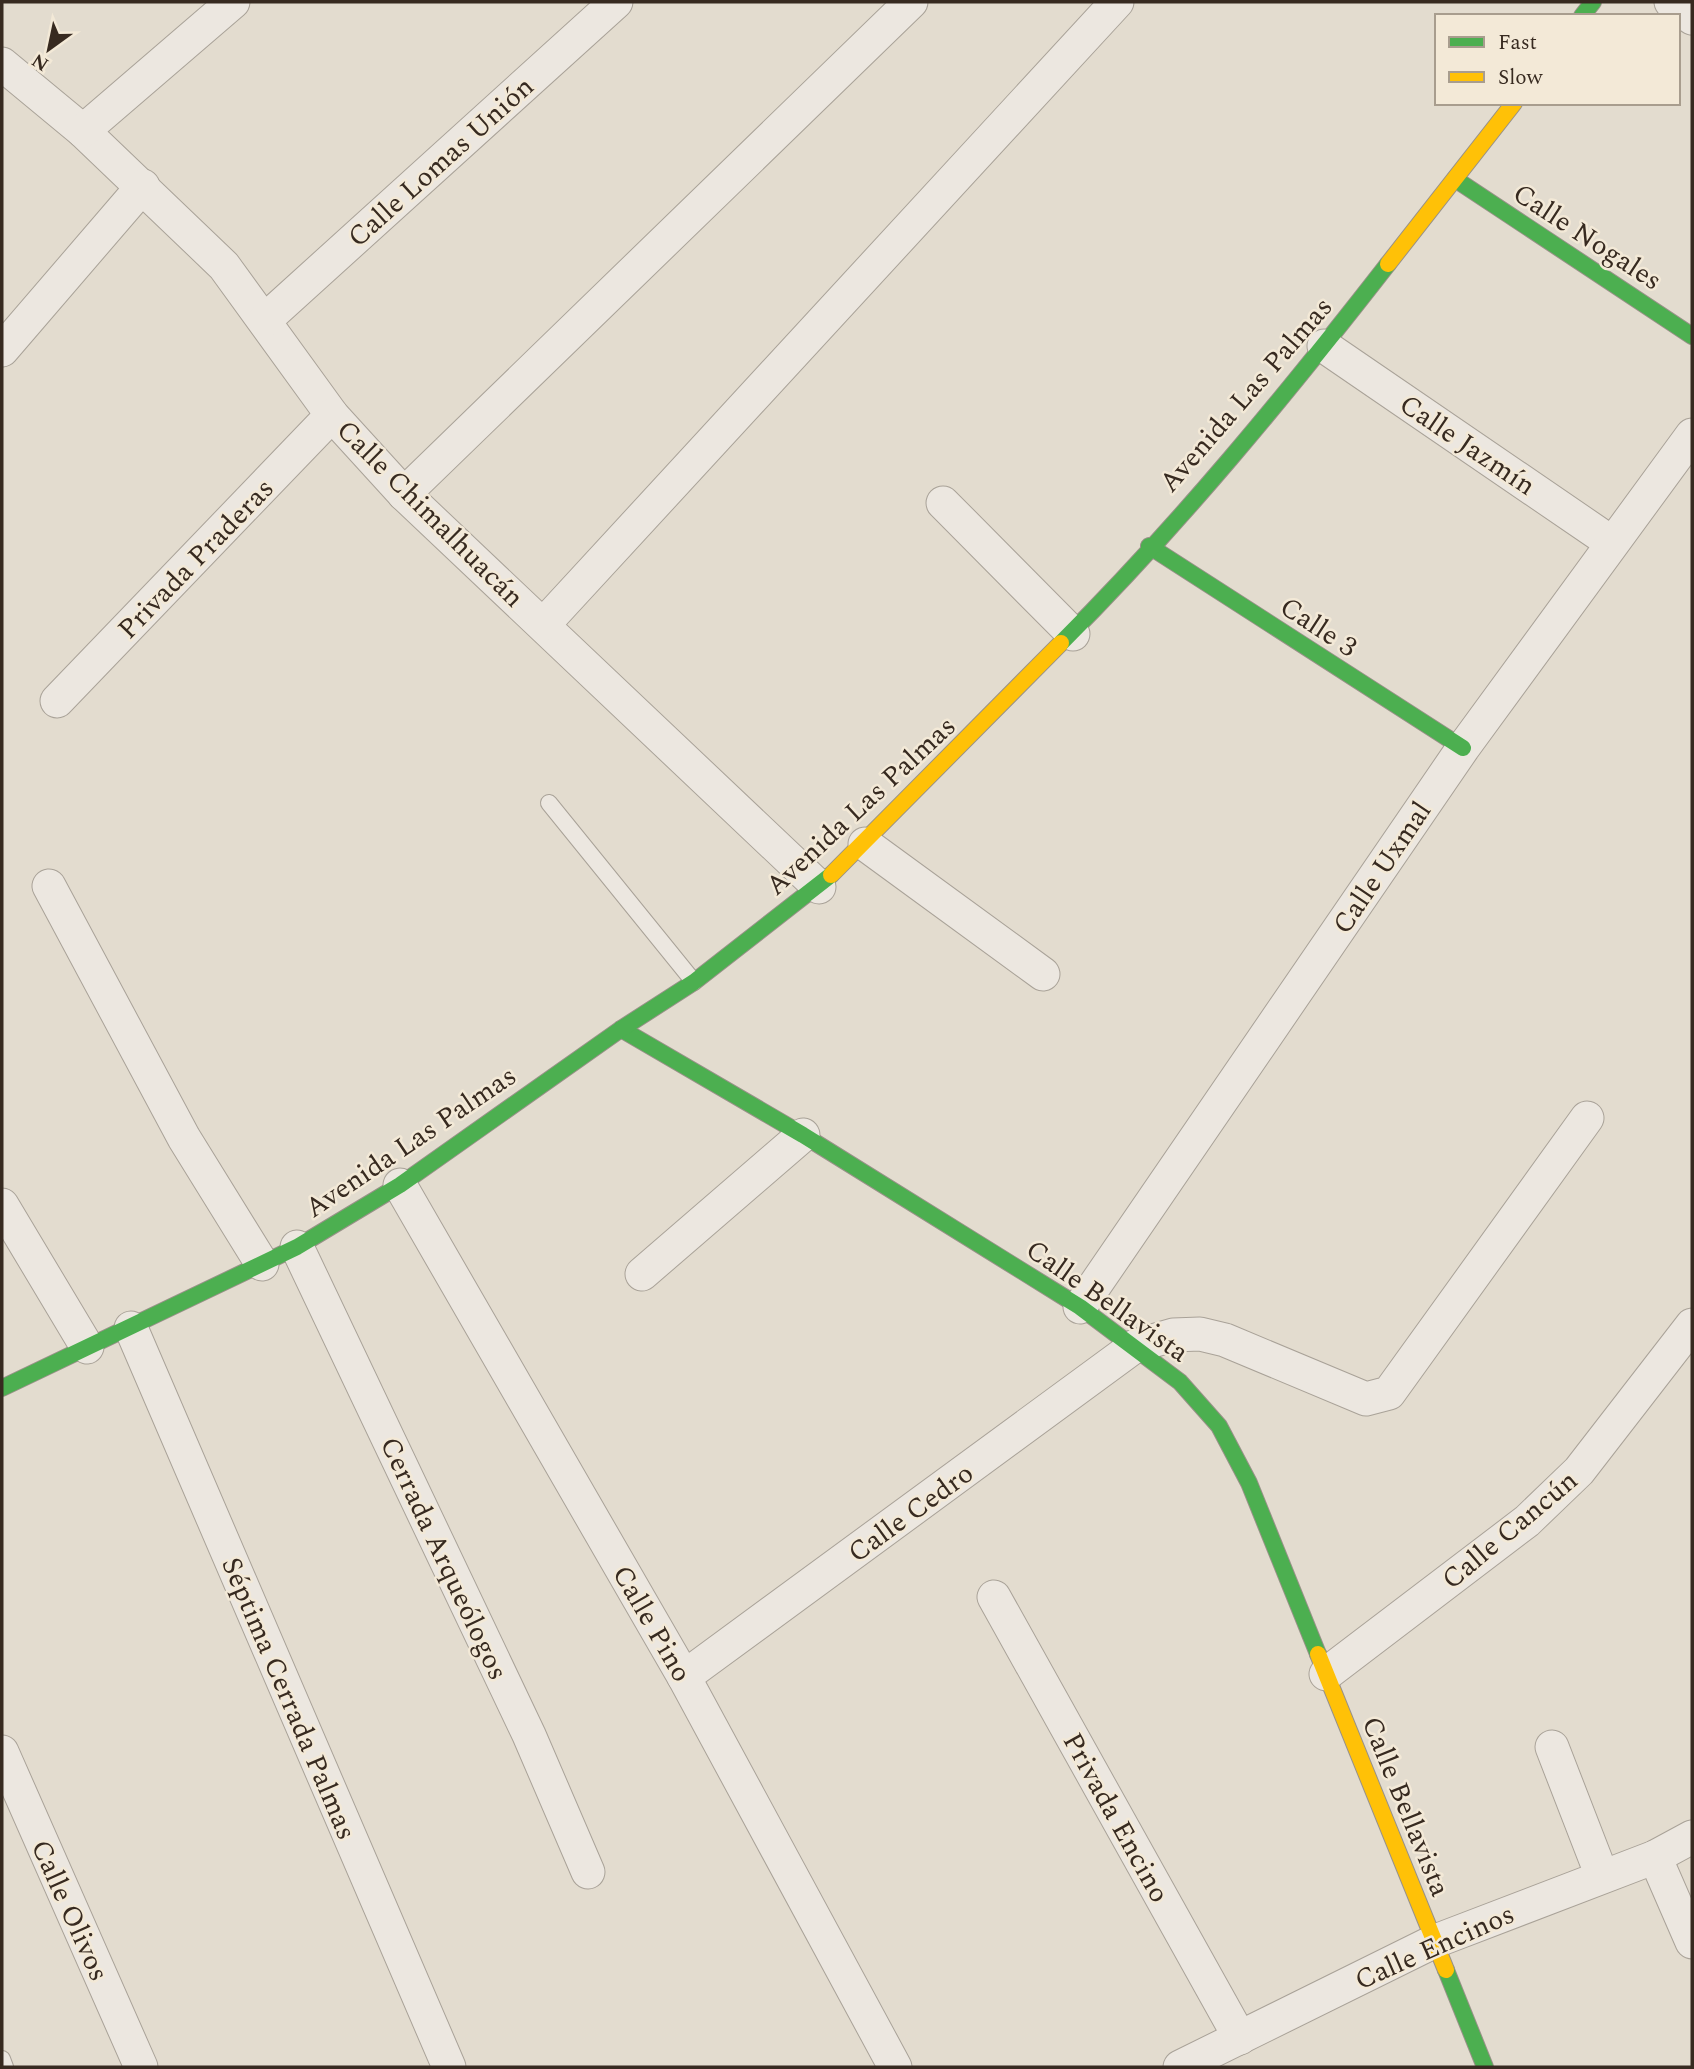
<svg xmlns="http://www.w3.org/2000/svg" width="1694" height="2069" viewBox="0 0 1694 2069" font-family="Spectral,serif">
<rect width="100%" height="100%" fill="#e3dccf"/>
<g fill="none" stroke-linecap="round" stroke-linejoin="round">
<defs>
<g id="lane">
<polyline points="549,803 694,982"/>
<polyline points="2,2059 5,2067"/>
</g>
<g id="street">
<polyline points="1671,2 1692,18"/>
<polyline points="2,64 83,131 224,266 332,415 404,494 819,887"/>
<polyline points="83,131 233,2"/>
<polyline points="265,320 616,2"/>
<polyline points="1324,346 1612,543"/>
<polyline points="2,350 143,186"/>
<polyline points="404,494 911,2"/>
<polyline points="943,503 1073,634"/>
<polyline points="544,624 1117,2"/>
<polyline points="57,701 332,415"/>
<polyline points="865,844 1043,974"/>
<polyline points="49,886 184,1138 262,1264"/>
<polyline points="400,1185 684,1677 895,2067"/>
<polyline points="2,1205 87,1347"/>
<polyline points="297,1247 529,1735 588,1872"/>
<polyline points="642,1274 803,1135"/>
<polyline points="1080,1307 1463,748 1692,435"/>
<polyline points="131,1328 449,2067"/>
<polyline points="994,1597 1240,2038"/>
<polyline points="1326,1674 1527,1521 1579,1471 1692,1325"/>
<polyline points="684,1677 1135,1346 1173,1335 1200,1334 1225,1340 1366,1399 1389,1393 1587,1118"/>
<polyline points="1552,1747 1602,1876"/>
<polyline points="2,1752 141,2067"/>
<polyline points="1655,1857 1692,1942"/>
<polyline points="1180,2067 1433,1942 1655,1857 1692,1837"/>
</g>
<g id="fast">
<polyline points="1582,16 1593,2"/>
<polyline points="1455,179 1692,336"/>
<polyline points="1149,546 1463,748"/>
<path d="M1061,643C1179,525 1286,395 1388,264"/>
<polyline points="621,1029 803,1135 1080,1307 1180,1382 1219,1426 1249,1483 1318,1654"/>
<polyline points="2,1388 297,1247 400,1185 621,1029 694,982 831,875"/>
<polyline points="1446,1970 1485,2067"/>
</g>
<g id="slow">
<polyline points="1388,264 1514,103"/>
<polyline points="831,875 1061,643"/>
<polyline points="1318,1654 1446,1970"/>
</g>
</defs>
<use href="#lane" stroke="#a9a298" stroke-width="18"/>
<use href="#street" stroke="#a9a298" stroke-width="35"/>
<use href="#fast" stroke="#989188" stroke-width="18"/>
<use href="#slow" stroke="#989188" stroke-width="18"/>
<use href="#lane" stroke="#ece7e0" stroke-width="16"/>
<use href="#street" stroke="#ece7e0" stroke-width="33"/>
<use href="#fast" stroke="#4caf50" stroke-width="16"/>
<use href="#slow" stroke="#ffc107" stroke-width="16"/>
</g>
<g text-anchor="middle" stroke-width="5" stroke-linejoin="round" paint-order="stroke">
<g font-size="28" fill="#372a20" stroke="#f3e9d7">
<text transform="translate(440 161) rotate(-42)" y="10">Calle Lomas Unión</text>
<text transform="translate(1588 236) rotate(33)" y="10">Calle Nogales</text>
<text transform="translate(1245 394) rotate(-49)" y="10">Avenida Las Palmas</text>
<text transform="translate(1468 444) rotate(34)" y="10">Calle Jazmín</text>
<text transform="translate(431 513) rotate(45)" y="10">Calle Chimalhuacán</text>
<text transform="translate(195 558) rotate(-46)" y="10">Privada Praderas</text>
<text transform="translate(1319 626) rotate(33)" y="10">Calle 3</text>
<text transform="translate(860 805) rotate(-43)" y="10">Avenida Las Palmas</text>
<text transform="translate(1381 867) rotate(-56)" y="10">Calle Uxmal</text>
<text transform="translate(410 1141) rotate(-34)" y="10">Avenida Las Palmas</text>
<text transform="translate(1108 1300) rotate(35)" y="10">Calle Bellavista</text>
<text transform="translate(910 1512) rotate(-36)" y="10">Calle Cedro</text>
<text transform="translate(1509 1529) rotate(-40)" y="10">Calle Cancún</text>
<text transform="translate(445 1558) rotate(65)" y="10">Cerrada Arqueólogos</text>
<text transform="translate(653 1623) rotate(60)" y="10">Calle Pino</text>
<text transform="translate(290 1698) rotate(67)" y="10">Séptima Cerrada Palmas</text>
<text transform="translate(1407 1806) rotate(68)" y="10">Calle Bellavista</text>
<text transform="translate(1117 1817) rotate(61)" y="10">Privada Encino</text>
<text transform="translate(71 1910) rotate(66)" y="10">Calle Olivos</text>
<text transform="translate(1434 1946) rotate(-24)" y="10">Calle Encinos</text>
</g>
</g>
<rect width="1694" height="2069" fill="none" stroke="#372a20" stroke-width="7"/>
<rect x="1435" y="14" width="245" height="91" fill="#f3e9d7" stroke="#a89d8e" stroke-width="2"/>
<rect x="1449" y="37" width="35" height="10" fill="#4caf50" stroke="#a89d8e" stroke-width="2"/>
<text x="1498" y="49" font-size="21" fill="#372a20">Fast</text>
<rect x="1449" y="72" width="35" height="10" fill="#ffc107" stroke="#a89d8e" stroke-width="2"/>
<text x="1498" y="84" font-size="21" fill="#372a20">Slow</text>
<g transform="translate(49 49) rotate(213)" stroke="#f3e9d7" stroke-width="5" paint-order="stroke">
<path d="M0-5L12 26L0 18L-12 26Z" fill="#372a20"/>
<text y="-10" font-size="19" font-weight="bold" text-anchor="middle" fill="#372a20">N</text>
</g>
</svg>
